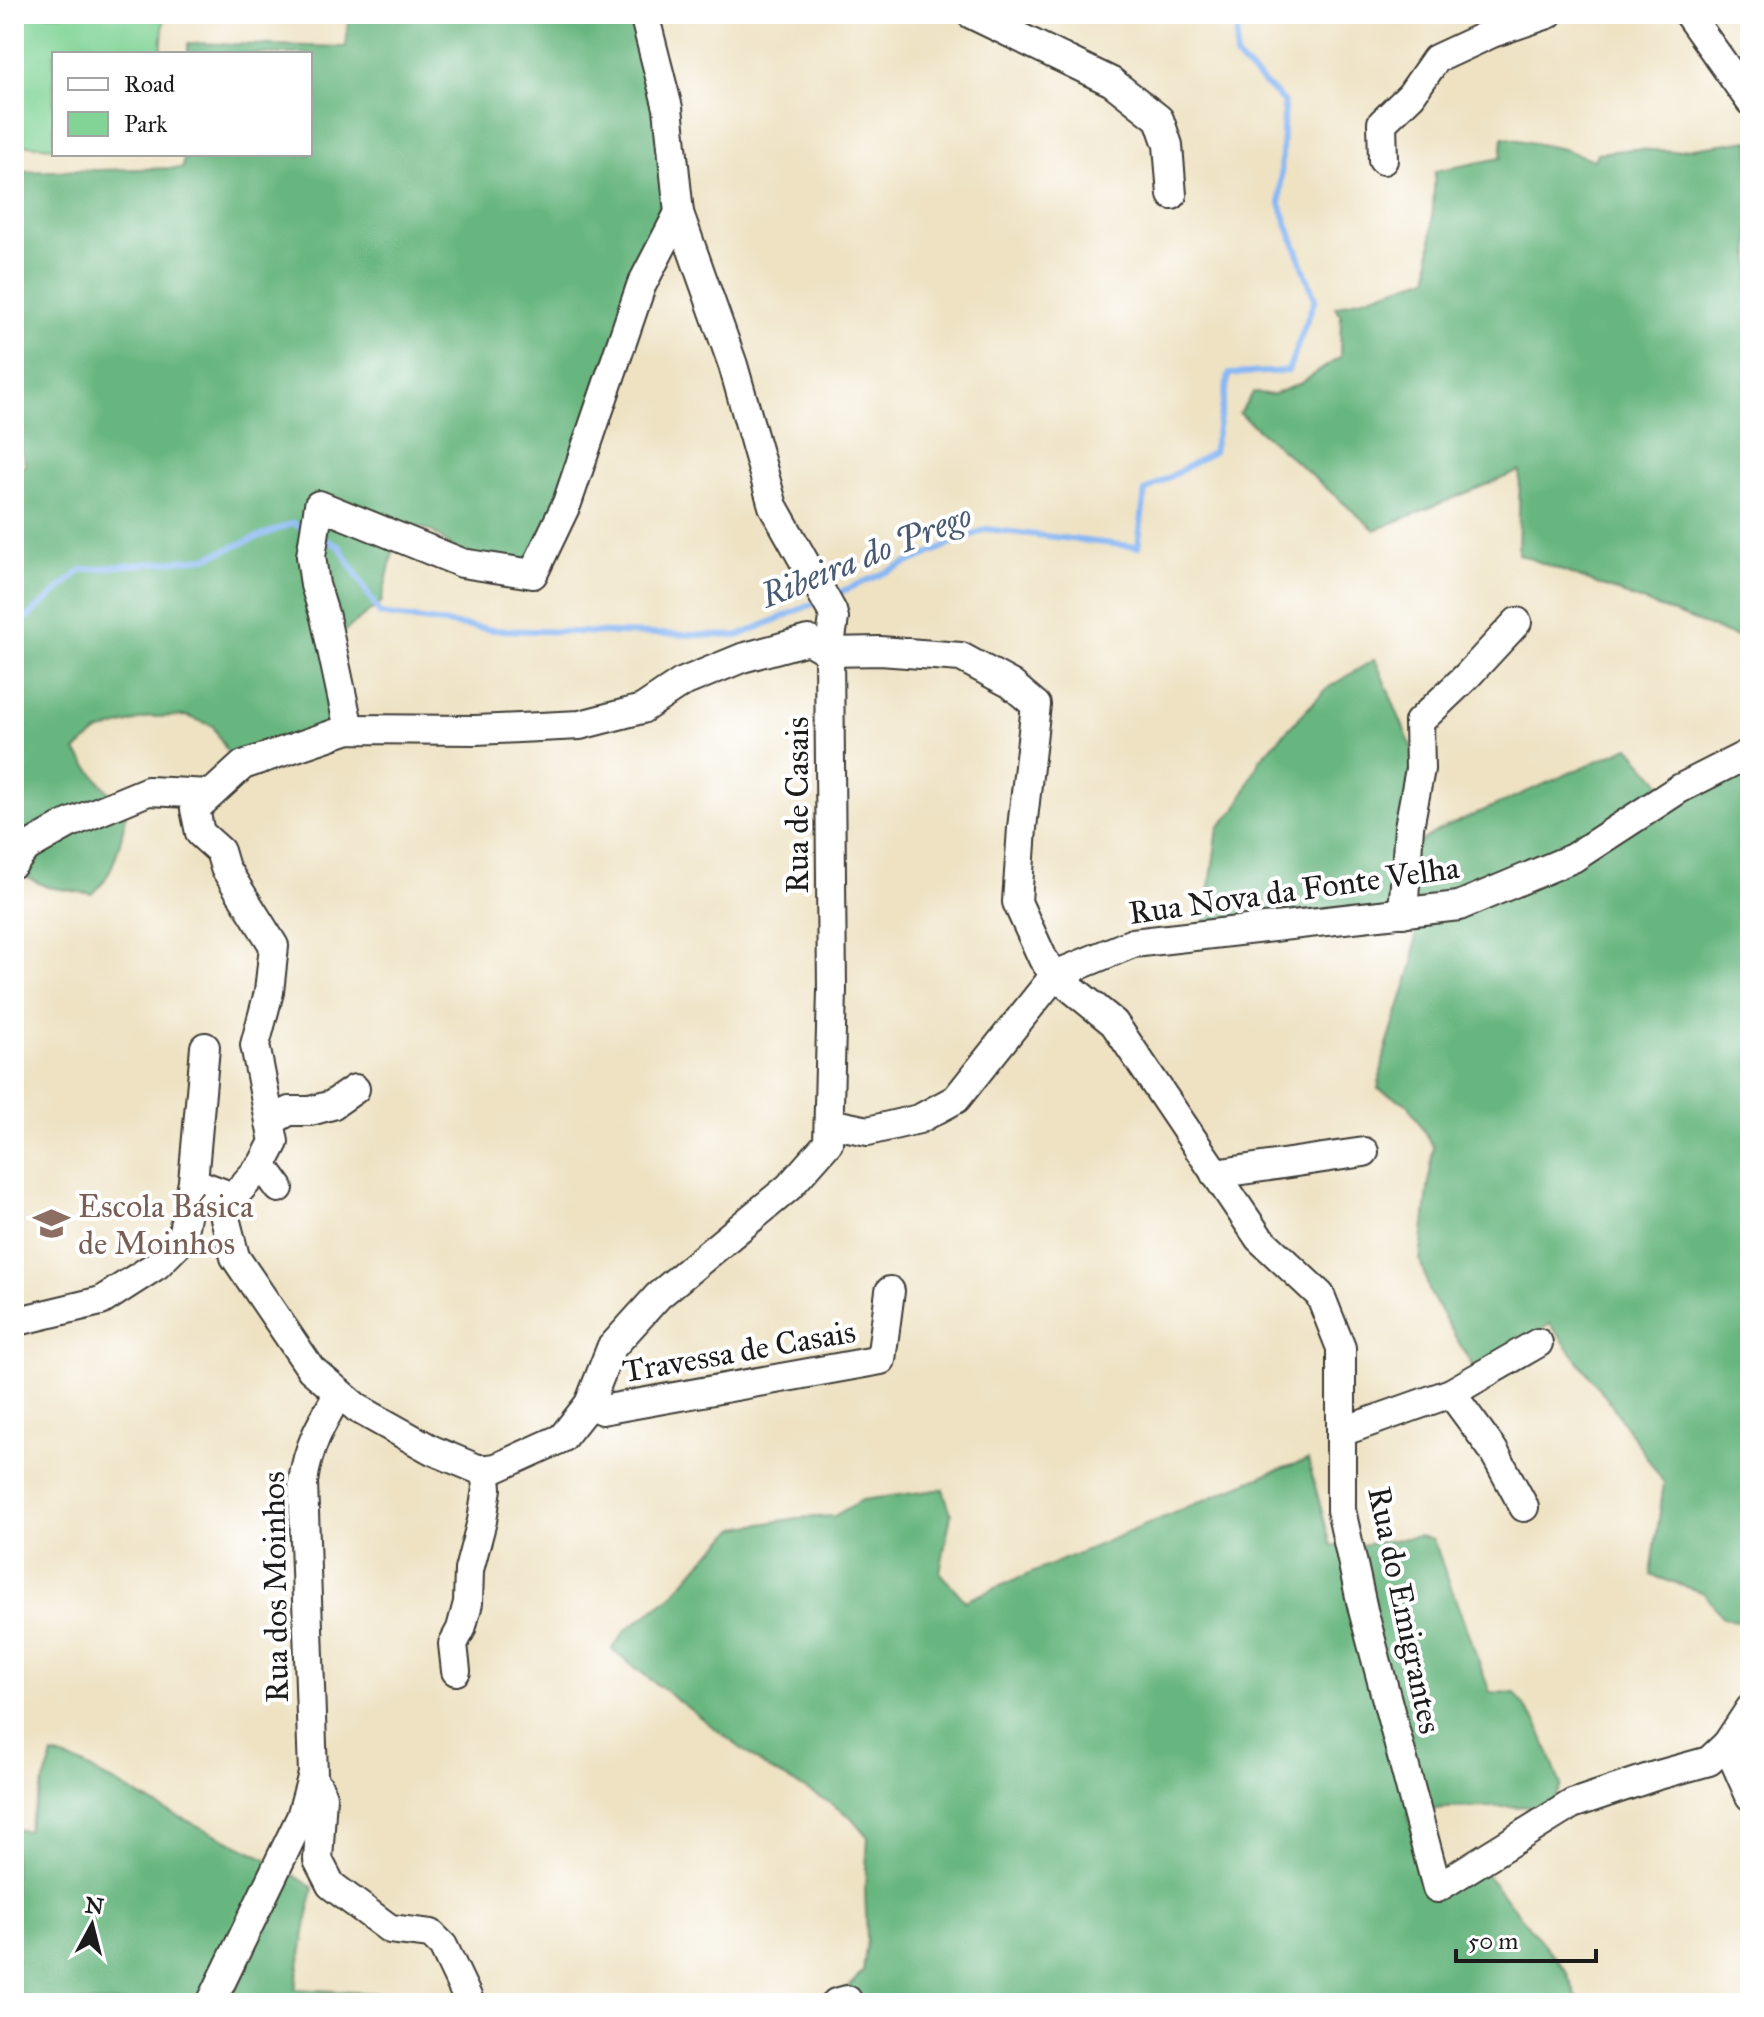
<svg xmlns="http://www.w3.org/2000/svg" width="1764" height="2017" viewBox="0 0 1764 2017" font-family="'IM FELL Great Primer',serif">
<rect width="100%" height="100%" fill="#fff"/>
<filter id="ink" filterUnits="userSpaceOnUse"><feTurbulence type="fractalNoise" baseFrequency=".0125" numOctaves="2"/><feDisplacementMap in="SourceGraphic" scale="16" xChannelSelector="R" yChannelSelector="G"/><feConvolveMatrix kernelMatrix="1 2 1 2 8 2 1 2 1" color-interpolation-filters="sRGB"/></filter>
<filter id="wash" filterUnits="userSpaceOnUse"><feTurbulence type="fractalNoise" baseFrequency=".006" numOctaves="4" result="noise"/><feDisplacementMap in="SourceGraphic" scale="32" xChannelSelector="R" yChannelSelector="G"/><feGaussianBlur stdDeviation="1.8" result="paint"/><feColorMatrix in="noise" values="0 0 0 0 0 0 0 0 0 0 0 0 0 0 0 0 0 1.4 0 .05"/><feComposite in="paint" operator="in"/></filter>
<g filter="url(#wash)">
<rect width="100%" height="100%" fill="#eee2c3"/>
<polygon fill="#81d496" stroke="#4e7859" stroke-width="2" points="14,14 164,14 161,54 54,54 54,147 14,144"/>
<g fill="#68b67f" stroke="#42694e" stroke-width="2">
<path d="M349,14H638L654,48L664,185L659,214L642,272L537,578L471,561L430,530L400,523L381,603L342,633L339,721L232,760L213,726L187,716L149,717L98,732L75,751L126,813C122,839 114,877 92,894L47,887L14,871V468L26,466L14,426V172L183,168L184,154H310V54H188V43L346,47Z"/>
<polygon points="1503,137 1563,149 1594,160 1597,153 1633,149 1673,151 1750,140 1750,642 1518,554 1520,471 1375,530 1239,413 1254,392 1272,395 1301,383 1340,357 1341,315 1335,307 1429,277 1435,171 1501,158"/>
<polygon points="1375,659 1414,753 1413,846 1439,830 1629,747 1666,789 1750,747 1750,1625 1722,1617 1704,1593 1651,1575 1664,1483 1611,1404 1550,1324 1476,1372 1430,1293 1420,1260 1433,1147 1408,1104 1378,1089 1385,1052 1413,964 1416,934 1405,911 1204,929 1218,828 1237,808 1260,759 1326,689"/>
<polygon points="1308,1460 1331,1545 1361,1545 1419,1536 1433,1539 1490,1692 1515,1693 1538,1724 1561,1786 1550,1806 1442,1808 1408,1814 1425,1882 1484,1872 1566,1971 1579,2003 839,2003 841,1994 863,1972 867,1939 865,1888 868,1837 851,1817 822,1798 768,1769 612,1650 626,1630 672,1596 701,1562 736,1528 798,1518 834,1516 862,1500 943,1489 951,1514 940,1572 965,1601 1271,1472"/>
<polygon points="53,1755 79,1763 161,1808 263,1857 313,1887 295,1989 388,1994 389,2003 14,2003 14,1829 27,1831"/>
</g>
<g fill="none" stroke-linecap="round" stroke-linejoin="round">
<g stroke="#88b7f3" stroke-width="6">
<polyline points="328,541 340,547 380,614 494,630 738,636 817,602"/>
<polyline points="831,596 986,529 1138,547 1145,491 1213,452 1229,374 1288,371 1315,299 1280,204 1284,102 1236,57 1238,14"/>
<polyline points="14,629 81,570 206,558 293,523 300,527"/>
</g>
</g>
</g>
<g filter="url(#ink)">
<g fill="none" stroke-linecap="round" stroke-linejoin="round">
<defs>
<g id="minor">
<polyline points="971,14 1112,82 1159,119 1168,145 1172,195"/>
<polyline points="1688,14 1750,101"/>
<polyline points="1383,160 1382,123 1411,95 1436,59 1492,33 1548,14"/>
<polyline points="349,729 325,617 315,585 311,556 319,505 462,563 533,574 567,503 641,286 679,213"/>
<polyline points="14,863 27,847 68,824 148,791 211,794"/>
<polyline points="1403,913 1409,827 1420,769 1419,722 1467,676 1517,622"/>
<polyline points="270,1122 289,1111 310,1111 332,1105 355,1089"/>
<polyline points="829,1123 868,1131 919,1119 956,1099 1055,975 1133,943 1459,906 1573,858 1679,789 1750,753"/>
<polyline points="262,1165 279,1188"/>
<polyline points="1215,1174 1364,1152"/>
<polyline points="193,1182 205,1047"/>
<polyline points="219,1194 235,1257 311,1369 357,1408 432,1450 480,1470 496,1468 562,1438 589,1404 611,1348 658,1296 789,1187 828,1143 832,990 829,652 834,618 832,611 773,506 733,365 679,213 668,108 644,14"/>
<polyline points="14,1322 101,1301 157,1265 181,1241 193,1182 233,1197 262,1165 274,1142 255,1045 269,992 274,946 225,868 220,851 200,833 195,809 243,765 349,729 476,730 580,725 642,709 681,683 742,658 808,640 829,652 880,651 961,657 1011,684 1036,705 1022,828 1017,902 1043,959 1055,975 1114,1023 1259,1238 1320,1295 1341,1348 1341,1510 1363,1610 1437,1888 1572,1804 1655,1776 1709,1761 1727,1744 1750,1709"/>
<polyline points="1451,1393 1493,1450 1524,1507"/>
<polyline points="589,1404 602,1410 881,1360 890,1291"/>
<polyline points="1341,1432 1451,1393 1538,1343"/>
<polyline points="456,1671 453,1644 461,1629 468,1603 469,1570 482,1521 487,1488 485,1469"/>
<polyline points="1727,1744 1750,1796"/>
<polyline points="318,1786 322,1796 318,1860 331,1885 390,1929 431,1934 443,1946 470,2003"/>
<path d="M211,2003L301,1817L313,1774L303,1482C308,1446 321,1424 339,1393"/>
<polyline points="836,2003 847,2000"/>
</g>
</defs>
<use href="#minor" stroke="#3c3a35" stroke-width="32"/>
<use href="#minor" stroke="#fff" stroke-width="28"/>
</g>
</g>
<defs>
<symbol id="school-bare" viewBox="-9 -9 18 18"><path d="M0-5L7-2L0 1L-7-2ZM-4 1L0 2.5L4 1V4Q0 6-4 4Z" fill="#8d6e63" stroke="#fff" stroke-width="2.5" paint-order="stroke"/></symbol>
</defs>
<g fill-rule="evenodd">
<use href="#school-bare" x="26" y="1198" width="51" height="51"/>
</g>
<g text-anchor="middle" stroke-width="8" stroke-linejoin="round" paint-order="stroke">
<g font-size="32" fill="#1c1c1c" stroke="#fff">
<text transform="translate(797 805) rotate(-90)" y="11">Rua de Casais</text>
<text transform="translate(1294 890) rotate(-8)" y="11">Rua Nova da Fonte Velha</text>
<text transform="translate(739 1351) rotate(-10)" y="11">Travessa de Casais</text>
<text transform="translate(275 1587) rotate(-91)" y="11">Rua dos Moinhos</text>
<text transform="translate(1405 1610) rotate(78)" y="11">Rua do Emigrantes</text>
</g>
<g font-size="32" fill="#785e54" stroke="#fff" text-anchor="start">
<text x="78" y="1217">Escola Básica<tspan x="78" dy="37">de Moinhos</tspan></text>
</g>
<g font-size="34" font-style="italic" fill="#475a72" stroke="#fff">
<text transform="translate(866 555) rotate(-22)" y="12">Ribeira do Prego</text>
</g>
</g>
<rect width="1764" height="2017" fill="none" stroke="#fff" stroke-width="48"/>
<rect x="52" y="52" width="260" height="104" fill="#ffffff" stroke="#a4a4a4" stroke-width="2"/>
<rect x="68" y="78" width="40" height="12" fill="#ffffff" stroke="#a4a4a4" stroke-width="2"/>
<text x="124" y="92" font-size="24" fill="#1c1c1c">Road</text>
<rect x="68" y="112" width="40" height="24" fill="#81d496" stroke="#a4a4a4" stroke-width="2"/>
<text x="124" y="132" font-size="24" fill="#1c1c1c">Park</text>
<g transform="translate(92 1925) rotate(7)" stroke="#ffffff" stroke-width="6" paint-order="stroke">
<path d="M0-6L14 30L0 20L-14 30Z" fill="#1c1c1c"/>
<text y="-12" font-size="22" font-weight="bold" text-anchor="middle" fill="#1c1c1c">N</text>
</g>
<path d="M1456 1949v12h140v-12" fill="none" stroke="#1c1c1c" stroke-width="4"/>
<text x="1468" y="1949" font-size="24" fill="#1c1c1c" stroke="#ffffff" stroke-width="6" paint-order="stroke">50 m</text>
</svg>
